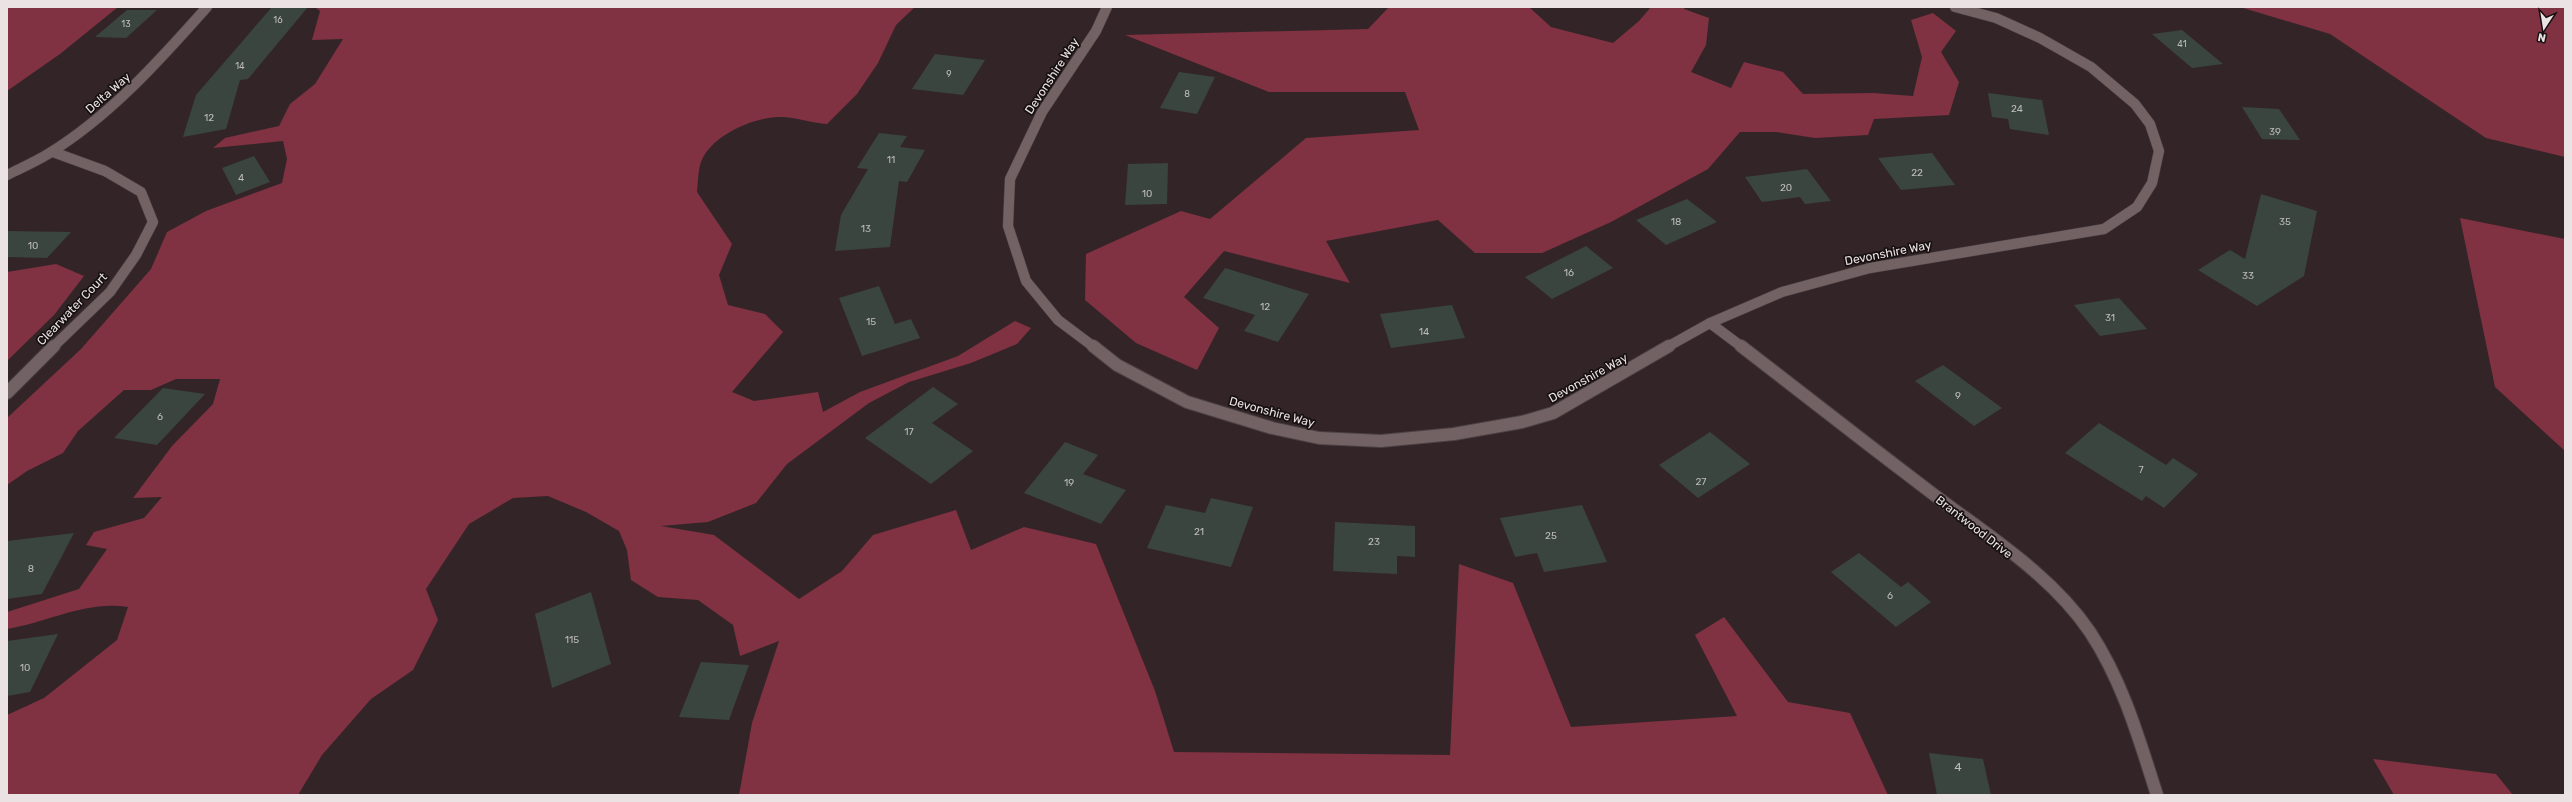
<svg xmlns="http://www.w3.org/2000/svg" width="2572" height="802" viewBox="0 0 2572 802" font-family="Rubik,sans-serif">
<rect width="100%" height="100%" fill="#332527"/>
<g fill="#803142">
<polygon points="7,7 118,7 60,54 7,91"/>
<path d="M315,7H915L896,25L878,63L857,94L827,124C811,123 793,116 778,117C752,118 711,136 701,162C698,170 698,183 697,192L732,244L719,275L728,305L765,314L783,332L732,392L754,401L818,392L823,412L860,392L958,356L1015,321L1031,328L1017,344L971,363L909,382L869,403L787,464L756,503L708,522L661,526L714,535L799,599L842,571L873,535L956,510L971,550L1024,527L1096,544L1155,691L1174,752L1450,755L1459,564L1513,583L1571,727L1737,716L1695,635L1724,617L1788,702L1850,713L1888,795H739L752,723L779,641L740,656L733,625L698,600L658,597L631,580L627,550L619,531L586,512L548,496L513,498L469,524L426,589L438,620L413,670L371,699L322,755L298,795H7V715L44,698L117,640L128,607C87,600 48,622 7,629V612L79,589L107,549L86,545L94,532L144,518L162,497L133,498L172,446L213,404L220,379H176L151,390H124L78,431L63,453L27,471L7,485V418L81,349L151,269L167,232L206,211L282,183L287,159L283,141L213,148L225,138L279,126L290,104L315,84L343,39L312,40L320,11Z"/>
<polygon points="1389,7 1529,7 1551,27 1613,43 1639,21 1651,7 1685,7 1684,9 1709,18 1706,45 1691,72 1731,88 1744,62 1783,72 1803,94 1873,93 1913,96 1922,57 1911,20 1933,13 1956,31 1941,52 1959,82 1949,115 1874,119 1868,135 1815,138 1777,132 1740,132 1708,169 1611,222 1542,253 1475,253 1438,220 1326,241 1350,283 1224,251 1184,297 1219,328 1197,370 1136,343 1085,300 1086,254 1181,211 1210,219 1306,138 1419,130 1405,92 1269,92 1125,35 1368,29"/>
<polygon points="2240,7 2565,7 2565,157 2486,138 2330,34"/>
<polygon points="2460,218 2565,239 2565,451 2495,387"/>
<polygon points="56,264 84,276 54,315 7,361 7,272"/>
<polygon points="2373,759 2496,774 2513,795 2394,795"/>
</g>
<g fill="#39453e">
<polygon points="272,7 308,7 248,79 240,80 226,129 183,137 196,95"/>
<polygon points="127,10 157,10 126,38 95,37"/>
<polygon points="2182,30 2223,64 2192,68 2152,34"/>
<polygon points="935,54 985,60 963,95 912,89"/>
<polygon points="1179,72 1215,77 1197,114 1160,108"/>
<polygon points="1988,93 2042,100 2049,135 2010,129 2008,119 1992,117"/>
<polygon points="2242,107 2279,109 2300,140 2262,139"/>
<polygon points="879,133 907,136 900,147 925,150 907,182 899,181 890,247 835,251 841,215 868,169 857,168"/>
<polygon points="1932,153 1955,185 1901,190 1878,158"/>
<polygon points="254,156 270,182 236,195 222,168"/>
<polygon points="1168,163 1167,204 1125,205 1128,164"/>
<polygon points="1807,169 1831,201 1805,204 1800,197 1762,202 1745,177"/>
<polygon points="2261,194 2317,211 2304,276 2257,306 2198,270 2230,250 2245,259"/>
<polygon points="1687,199 1717,222 1666,245 1636,220"/>
<polygon points="7,231 71,232 47,258 7,257"/>
<polygon points="1586,246 1613,268 1552,299 1525,277"/>
<polygon points="1225,268 1309,294 1278,342 1244,331 1255,315 1203,298"/>
<polygon points="879,286 895,324 911,319 920,338 862,356 839,298"/>
<polygon points="2119,298 2147,329 2100,336 2074,305"/>
<polygon points="1452,305 1465,338 1391,348 1380,314"/>
<polygon points="1943,365 2002,408 1974,426 1915,381"/>
<polygon points="933,387 958,404 932,423 973,451 931,484 865,438"/>
<polygon points="163,388 205,394 157,445 114,438"/>
<polygon points="2099,423 2166,465 2173,458 2198,474 2164,508 2146,496 2142,501 2065,453"/>
<polygon points="1710,432 1750,464 1698,498 1659,465"/>
<polygon points="1065,442 1098,455 1083,474 1126,490 1101,524 1024,493"/>
<polygon points="1211,498 1253,507 1231,567 1147,548 1166,505 1205,513"/>
<polygon points="1582,505 1607,562 1544,572 1537,553 1515,557 1500,518"/>
<polygon points="1335,522 1415,526 1415,557 1397,556 1397,574 1333,571"/>
<polygon points="74,533 42,594 7,599 7,541"/>
<polygon points="1859,553 1901,587 1908,582 1931,602 1896,627 1831,572"/>
<polygon points="591,592 611,664 552,688 535,614"/>
<polygon points="58,634 30,692 7,696 7,641"/>
<polygon points="701,662 749,665 729,720 679,717"/>
<polygon points="1929,753 1983,759 1991,795 1937,795"/>
</g>
<g fill="none" stroke-linecap="round" stroke-linejoin="round">
<defs>
<g id="minor-far1">
<polyline points="53,152 105,171 141,192 153,222 136,255 110,292 53,347"/>
<path d="M7,175C21,168 35,162 48,154C110,116 159,61 207,7"/>
<polyline points="1710,323 1742,347"/>
<polyline points="1094,347 1058,320 1026,281 1008,226 1010,179 1042,112 1096,31 1107,7"/>
<polyline points="1667,347 1710,323 1782,292 1870,268 2104,229 2137,207 2152,183 2159,151 2150,124 2135,104 2091,67 2040,38 1996,18 1955,7"/>
</g>
<g id="minor">
<polyline points="1093,346 1117,365 1187,402 1272,428 1319,438 1381,441 1454,434 1522,422 1553,413 1669,346"/>
<path d="M1741,346C1803,394 1866,443 1929,491C1984,533 2050,573 2090,632C2123,682 2139,739 2157,795"/>
<polyline points="7,393 54,346"/>
</g>
</defs>
<use href="#minor-far1" stroke="#4c4143" stroke-width="11"/>
<use href="#minor" stroke="#4c4143" stroke-width="14"/>
<use href="#minor-far1" stroke="#726264" stroke-width="10"/>
<use href="#minor" stroke="#726264" stroke-width="12"/>
</g>
<g text-anchor="middle" stroke-width="3.5" stroke-linejoin="round" paint-order="stroke">
<g font-size="9" fill="#bebbba">
<text x="278" y="23">16</text>
<text x="126" y="27">13</text>
<text x="2182" y="47">41</text>
<text x="240" y="69">14</text>
<text x="949" y="77">9</text>
<text x="1187" y="97">8</text>
</g>
<g font-size="10" fill="#bebbba">
<text x="2017" y="112">24</text>
<text x="209" y="121">12</text>
<text x="2275" y="135">39</text>
<text x="891" y="163">11</text>
<text x="1917" y="176">22</text>
<text x="241" y="181">4</text>
<text x="1786" y="191">20</text>
<text x="1147" y="197">10</text>
<text x="1676" y="225">18</text>
<text x="2285" y="225">35</text>
<text x="866" y="232">13</text>
<text x="33" y="249">10</text>
<text x="1569" y="276">16</text>
<text x="2248" y="279">33</text>
<text x="1265" y="310">12</text>
<text x="2110" y="321">31</text>
<text x="871" y="325">15</text>
<text x="1424" y="335">14</text>
<text x="1958" y="399">9</text>
<text x="160" y="420">6</text>
<text x="909" y="435">17</text>
<text x="2141" y="473">7</text>
<text x="1701" y="485">27</text>
<text x="1069" y="486">19</text>
<text x="1199" y="535">21</text>
<text x="1551" y="539">25</text>
<text x="1374" y="545">23</text>
<text x="31" y="572">8</text>
<text x="1890" y="599">6</text>
<text x="572" y="643">115</text>
<text x="25" y="671">10</text>
</g>
<g font-size="12" fill="#ebe2e3" stroke="#161011">
<text transform="translate(1052 76) rotate(-57)" y="4">Devonshire Way</text>
<text transform="translate(108 93) rotate(-41)" y="4">Delta Way</text>
<text transform="translate(1888 253) rotate(-11)" y="4">Devonshire Way</text>
<text transform="translate(72 309) rotate(-46)" y="4">Clearwater Court</text>
<text transform="translate(1588 378) rotate(-29)" y="4">Devonshire Way</text>
<text transform="translate(1272 412) rotate(15)" y="4">Devonshire Way</text>
<text transform="translate(1974 527) rotate(38)" y="4">Brantwood Drive</text>
</g>
<g font-size="12" fill="#bebbba">
<text x="1958" y="771">4</text>
</g>
</g>
<rect width="2572" height="802" fill="none" stroke="#ebe2e3" stroke-width="16"/>
<g transform="translate(2544 28) rotate(192)" stroke="#161011" stroke-width="3" paint-order="stroke">
<path d="M0-3L7 15L0 10L-7 15Z" fill="#ebe2e3"/>
<text y="-6" font-size="11" font-weight="bold" text-anchor="middle" fill="#ebe2e3">N</text>
</g>
</svg>
